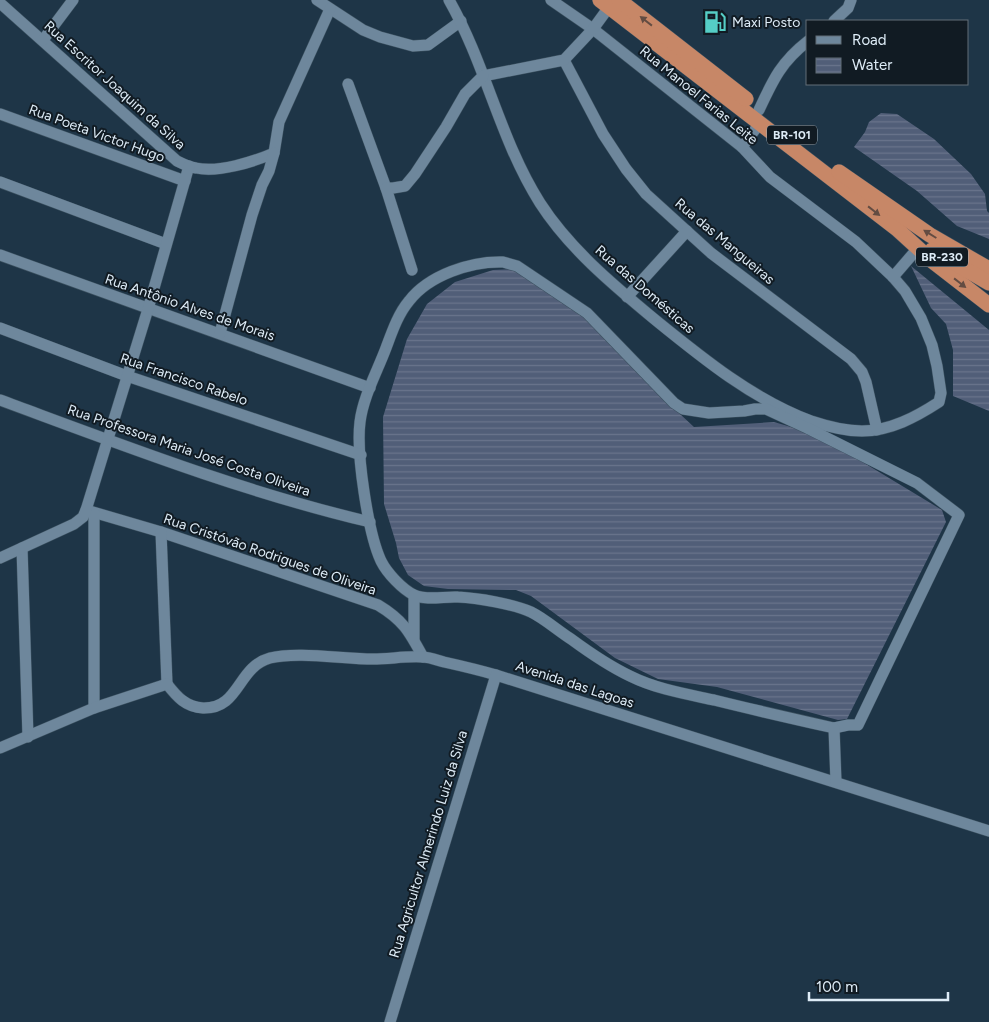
<svg xmlns="http://www.w3.org/2000/svg" width="989" height="1022" viewBox="0 0 989 1022" font-family="Figtree,sans-serif">
<defs>
<pattern id="water-rules" width="6" height="5" patternUnits="userSpaceOnUse" patternTransform="scale(1.25)"><rect width="6" height="5" fill="#515e78"/><path d="M0 2.5h6" fill="none" stroke="#6a758c"/></pattern>
</defs>
<rect width="100%" height="100%" fill="#1e3547"/>
<g fill="url(#water-rules)">
<polygon points="881,113 897,114 934,139 971,174 985,194 987,211 989,213 989,239 957,226 917,191 854,147 865,132 869,122"/>
<polygon points="911,266 989,330 989,411 953,396 953,350 946,324 931,308"/>
<polygon points="518,269 579,308 667,402 694,427 774,422 812,433 841,449 942,510 946,522 847,719 838,720 717,687 658,679 615,658 531,596 516,590 448,589 424,586 408,575 399,558 396,543 384,504 383,417 407,339 427,304 455,282 493,270"/>
</g>
<g fill="none" stroke-linecap="round" stroke-linejoin="round">
<defs>
<g id="street">
<polyline points="317,0 363,30 380,37 413,46 428,45 461,21"/>
<path d="M449,0C486,65 500,140 540,203C569,248 612,284 653,318C701,357 752,399 811,421C826,426 846,431 862,431C890,431 916,417 939,402L941,393L937,366L932,345L921,318L905,291L893,277L856,242L770,177L742,147L593,29L551,0"/>
<path d="M0,3L177,161C183,164 189,167 196,168C218,173 253,162 274,153L279,122L330,9"/>
<polyline points="834,21 848,8 851,0"/>
<polyline points="43,40 73,0"/>
<polyline points="564,60 603,134 626,169 646,194 711,253 851,359 862,372 866,382 877,430"/>
<polyline points="483,76 564,60 593,29 609,7"/>
<polyline points="348,84 386,188 393,188 405,186 415,174 446,127 465,94 483,76"/>
<path d="M759,110C773,80 781,62 808,41"/>
<polyline points="0,114 185,181"/>
<polyline points="742,147 760,123"/>
<polyline points="0,182 166,244"/>
<polyline points="386,188 412,270"/>
<polyline points="0,255 370,388"/>
<path d="M503,262L517,266L587,313L674,403L683,409L709,413L744,411L755,409H766L807,428L917,483L959,515L858,725H848L834,728C794,719 754,710 714,700C686,694 656,689 630,676C609,666 590,653 571,639C557,630 545,619 531,612C514,604 477,598 458,597C445,596 427,601 414,595C402,589 387,573 381,561C368,533 356,453 360,422C363,397 377,372 386,348C392,332 398,314 409,301C429,275 471,261 503,262Z"/>
<polyline points="893,277 918,248"/>
<polyline points="627,297 687,231"/>
<polyline points="0,328 127,376 361,455"/>
<polyline points="220,333 252,215 262,185 269,171 274,153"/>
<path d="M0,400C122,445 243,492 370,522"/>
<path d="M86,510L161,532L378,605C403,620 409,631 423,657"/>
<polyline points="94,513 94,708"/>
<polyline points="161,532 167,684"/>
<polyline points="22,548 28,737"/>
<polyline points="0,558 74,524 83,517 86,510 148,309 189,166"/>
<polyline points="414,639 414,595"/>
<path d="M167,684C177,697 186,707 203,708C240,709 237,667 270,658C297,651 343,659 373,659C389,659 406,656 422,657C429,657 437,660 444,662C462,666 479,670 496,675L989,831"/>
<polyline points="834,728 836,782"/>
<polyline points="0,748 94,708 167,684"/>
<polyline points="390,1022 496,675"/>
</g>
<g id="highway">
<polyline points="600,0 897,229 931,260 989,305"/>
<polyline points="619,0 746,99"/>
<polyline points="839,172 930,235 989,269"/>
<polyline points="932,250 989,283"/>
</g>
</defs>
<use href="#street" stroke="#3d5261" stroke-width="12"/>
<use href="#highway" stroke="#3d5261" stroke-width="16"/>
<use href="#street" stroke="#6e879c" stroke-width="11"/>
<use href="#highway" stroke="#c78767" stroke-width="15"/>
</g>
<defs><path id="oneway-solid" d="M-6-.8H1V-3.2L6.5 0L1 3.2V.8H-6Z" transform="scale(1.25)"/></defs>
<g fill="#634c42">
<use href="#oneway-solid" transform="translate(646 21) rotate(-142)"/>
<use href="#oneway-solid" transform="translate(874 211) rotate(38)"/>
<use href="#oneway-solid" transform="translate(930 234) rotate(-148)"/>
<use href="#oneway-solid" transform="translate(960 283) rotate(38)"/>
</g>
<defs>
<symbol id="fuel-bare" viewBox="-9 -9 18 18"><path d="M-5.5-6h7V0h2V4h1.3V-2.5L3-4.5l.8-.8L6-3V5H2.5V1h-1V6h-7ZM-4.2-4.7v3.2H.2V-4.7Z" fill="#55cec6" stroke="#111b23" stroke-width="2.5" paint-order="stroke"/></symbol>
</defs>
<g fill-rule="evenodd">
<use href="#fuel-bare" x="699" y="6" width="32" height="32"/>
</g>
<g text-anchor="middle" stroke-width="4" stroke-linejoin="round" paint-order="stroke">
<g fill="#111b23" stroke="#a0adb7" stroke-width="1">
<rect x="767" y="125.5" width="50" height="19" rx="4"/>
<rect x="916" y="247.5" width="52" height="19" rx="4"/>
</g>
<g font-size="12" font-weight="bold" fill="#deecf7">
<text x="792" y="139">BR-101</text>
<text x="942" y="261">BR-230</text>
</g>
<g font-size="14" fill="#deecf7" stroke="#111b23" text-anchor="start">
<text x="732" y="27">Maxi Posto</text>
</g>
<g font-size="14" fill="#deecf7" stroke="#111b23">
<text transform="translate(115 85) rotate(42)" y="5">Rua Escritor Joaquim da Silva</text>
<text transform="translate(699 95) rotate(39)" y="5">Rua Manoel Farias Leite</text>
<text transform="translate(97 133) rotate(20)" y="5">Rua Poeta Victor Hugo</text>
<text transform="translate(725 241) rotate(40)" y="5">Rua das Mangueiras</text>
<text transform="translate(645 289) rotate(41)" y="5">Rua das Domésticas</text>
<text transform="translate(190 307) rotate(19)" y="5">Rua Antônio Alves de Morais</text>
<text transform="translate(184 379) rotate(19)" y="5">Rua Francisco Rabelo</text>
<text transform="translate(189 450) rotate(19)" y="5">Rua Professora Maria José Costa Oliveira</text>
<text transform="translate(270 554) rotate(19)" y="5">Rua Cristóvão Rodrigues de Oliveira</text>
<text transform="translate(575 684) rotate(18)" y="5">Avenida das Lagoas</text>
<text transform="translate(428 844) rotate(-73)" y="5">Rua Agricultor Almerindo Luiz da Silva</text>
</g>
</g>
<rect x="806" y="20" width="162" height="65" fill="#111b23" stroke="#636f78"/>
<rect x="816" y="36" width="25" height="8" fill="#6e879c" stroke="#636f78"/>
<text x="852" y="45" font-size="15" fill="#deecf7">Road</text>
<rect x="816" y="58" width="25" height="15" fill="url(#water-rules)" stroke="#636f78"/>
<text x="852" y="70" font-size="15" fill="#deecf7">Water</text>
<path d="M809 992v8h139v-8" fill="none" stroke="#deecf7" stroke-width="2.5"/>
<text x="816" y="992" font-size="15" fill="#deecf7" stroke="#111b23" stroke-width="4" paint-order="stroke">100 m</text>
</svg>
